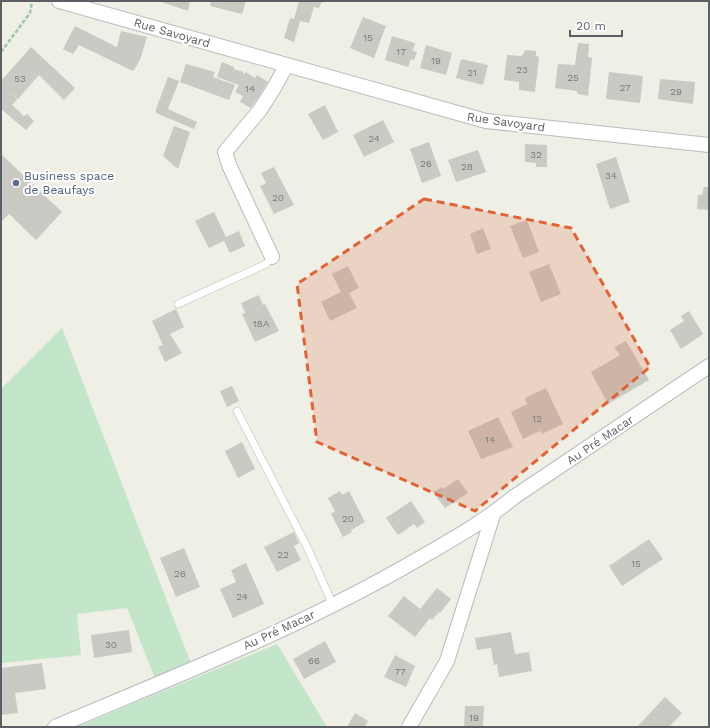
<svg xmlns="http://www.w3.org/2000/svg" width="710" height="728" viewBox="0 0 710 728" font-family="'Work Sans',sans-serif">
<rect width="100%" height="100%" fill="#efefe6"/>
<g fill="#c3e6ca">
<polygon points="62,328 192,666 156,681 127,608 77,614 81,655 1,663 1,389"/>
<polygon points="277,644 327,727 76,727"/>
</g>
<g fill="#cac9c3">
<polygon points="159,1 190,1 188,11"/>
<polygon points="211,1 246,1 242,14 210,6"/>
<polygon points="299,1 322,1 319,8 314,7 309,23 300,21 294,42 284,38 290,18 294,19"/>
<polygon points="363,17 386,26 374,58 350,48"/>
<polygon points="75,26 117,47 121,31 147,37 140,60 133,71 79,45 73,54 63,49"/>
<polygon points="392,36 415,43 413,51 417,52 414,60 411,59 408,67 385,60"/>
<polygon points="578,43 589,44 588,57 592,58 588,96 578,94 577,91 555,88 558,64 575,65"/>
<polygon points="426,45 452,53 446,75 420,68"/>
<polygon points="31,47 75,88 64,100 39,75 18,99 10,92 17,99 12,105 24,116 27,114 34,121 26,130 1,109 1,81"/>
<polygon points="525,50 536,51 536,56 539,57 535,92 519,90 519,82 504,80 507,55 522,56"/>
<polygon points="461,59 488,65 483,85 456,78"/>
<polygon points="222,62 234,67 234,69 243,72 243,74 246,72 255,78 257,75 268,82 251,108 240,102 243,96 235,92 239,85 217,77"/>
<polygon points="186,64 215,72 213,77 235,85 229,100 180,82"/>
<polygon points="609,72 643,76 640,103 606,99"/>
<polygon points="168,77 179,81 168,109 197,122 194,129 156,113 156,109"/>
<polygon points="660,79 695,82 693,104 658,99"/>
<polygon points="325,105 338,132 323,140 308,114"/>
<polygon points="383,120 394,142 364,157 353,135"/>
<polygon points="174,126 190,132 178,169 163,156"/>
<polygon points="429,142 441,176 422,183 410,149"/>
<polygon points="525,144 547,145 547,167 536,167 536,163 525,162"/>
<polygon points="478,150 486,172 456,182 448,160"/>
<polygon points="1,154 62,212 36,240 9,214 1,222"/>
<polygon points="616,157 630,202 610,209 596,164"/>
<polygon points="274,167 294,205 274,214 260,186 266,183 261,173"/>
<polygon points="704,187 709,187 709,210 697,209 698,195 702,195"/>
<polygon points="214,212 226,237 239,231 245,246 230,253 224,241 209,248 195,221"/>
<polygon points="527,220 539,252 523,258 510,226"/>
<polygon points="483,228 491,249 477,254 470,234"/>
<polygon points="549,264 561,294 541,302 529,272"/>
<polygon points="348,266 359,288 349,293 357,308 330,321 321,302 341,292 332,274"/>
<polygon points="259,295 263,305 265,304 279,331 255,342 242,314 245,313 241,303"/>
<polygon points="176,309 184,327 170,334 182,353 165,362 158,347 163,345 152,321"/>
<polygon points="689,311 703,334 681,349 670,330 684,321 681,316"/>
<polygon points="626,341 649,380 608,404 591,372 620,355 614,347"/>
<polygon points="232,386 239,401 227,407 220,391"/>
<polygon points="546,388 563,424 542,434 540,431 523,439 511,412 527,404 525,398"/>
<polygon points="498,417 513,447 481,459 468,431"/>
<polygon points="242,442 255,469 238,478 225,451"/>
<polygon points="458,479 468,493 445,508 433,492 442,487 443,489"/>
<polygon points="340,491 342,495 349,491 365,522 351,530 352,532 343,537 331,514 335,511 328,498"/>
<polygon points="411,501 425,522 417,528 414,524 398,535 386,518"/>
<polygon points="294,532 299,543 294,546 301,560 277,572 264,547"/>
<polygon points="649,539 663,559 622,586 609,566"/>
<polygon points="184,548 200,587 176,597 160,558"/>
<polygon points="246,563 264,604 233,618 220,589 236,582 231,570"/>
<polygon points="437,588 451,599 440,613 439,612 432,620 430,618 415,637 388,616 404,596 420,609"/>
<polygon points="129,630 132,652 94,658 91,635"/>
<polygon points="511,632 515,654 529,652 532,671 499,677 497,664 494,665 491,648 477,650 475,638"/>
<polygon points="325,641 336,662 304,679 293,659"/>
<polygon points="395,655 415,666 406,687 384,677"/>
<polygon points="42,663 46,689 15,693 18,713 1,715 1,668"/>
<polygon points="665,697 682,713 669,727 637,727"/>
<polygon points="465,706 484,706 483,727 464,727"/>
<polygon points="355,713 368,721 365,727 347,727"/>
</g>
<g fill="none" stroke-linecap="round" stroke-linejoin="round">
<defs>
<g id="lane">
<polyline points="178,304 266,264 272,257"/>
<polyline points="237,411 308,549 333,605"/>
</g>
<g id="street">
<polyline points="59,1 486,121 709,145"/>
<polyline points="272,257 229,165 225,152 260,110 274,88 286,66"/>
<path d="M55,727C178,675 304,626 420,558C453,539 485,521 514,497L709,366"/>
<polyline points="409,727 447,661 493,515"/>
</g>
</defs>
<use href="#lane" stroke="#babcc1" stroke-width="8"/>
<use href="#street" stroke="#babcc1" stroke-width="16"/>
<polyline stroke="#9cc6b0" stroke-width="2.5" stroke-dasharray="4 2" stroke-linecap="butt" points="1,52 30,13 32,1"/>
<use href="#lane" stroke="#fff" stroke-width="7"/>
<use href="#street" stroke="#fff" stroke-width="14"/>
</g>
<path fill="#de6438" fill-opacity="0.2" stroke="#de6438" stroke-width="3" stroke-dasharray="8 5" stroke-linejoin="round" d="M424,199L571,228L650,367L475,511L317,442L297,284Z"/>
<circle fill="#5c6f8a" stroke="#fff" stroke-width="1.5" cx="16" cy="183" r="4"/>
<g text-anchor="middle" stroke-width="4" stroke-linejoin="round" paint-order="stroke">
<g font-size="10" fill="#787a7d">
<text x="368" y="41">15</text>
<text x="401" y="55">17</text>
<text x="436" y="64">19</text>
<text x="522" y="73">23</text>
<text x="472" y="76">21</text>
<text x="573" y="81">25</text>
<text x="20" y="82">53</text>
<text x="625" y="91">27</text>
<text x="250" y="92">14</text>
<text x="676" y="95">29</text>
<text x="374" y="142">24</text>
<text x="536" y="158">32</text>
<text x="426" y="167">26</text>
<text x="467" y="170">28</text>
<text x="611" y="179">34</text>
<text x="278" y="201">20</text>
<text x="261" y="327">18A</text>
<text x="537" y="422">12</text>
<text x="490" y="443">14</text>
<text x="348" y="522">20</text>
<text x="283" y="558">22</text>
<text x="636" y="567">15</text>
<text x="180" y="577">26</text>
<text x="242" y="600">24</text>
<text x="111" y="648">30</text>
<text x="314" y="664">66</text>
<text x="400" y="675">77</text>
<text x="474" y="721">19</text>
</g>
<g font-size="12" fill="#5d5f66" stroke="#fff">
<text transform="translate(172 33) rotate(16)" y="4">Rue Savoyard</text>
<text transform="translate(506 122) rotate(8)" y="4">Rue Savoyard</text>
<text transform="translate(600 440) rotate(-34)" y="4">Au Pré Macar</text>
<text transform="translate(279 630) rotate(-25)" y="4">Au Pré Macar</text>
</g>
<g font-size="12" fill="#4e5e75" stroke="#fff" text-anchor="start">
<text x="24" y="180">Business space<tspan x="24" dy="14">de Beaufays</tspan></text>
</g>
</g>
<rect width="710" height="728" fill="none" stroke="#5d5f66" stroke-width="4"/>
<path d="M570 30v6h52v-6" fill="none" stroke="#5d5f66" stroke-width="2"/>
<text x="576" y="30" font-size="12" fill="#5d5f66" stroke="#ffffff" stroke-width="3" paint-order="stroke">20 m</text>
</svg>
